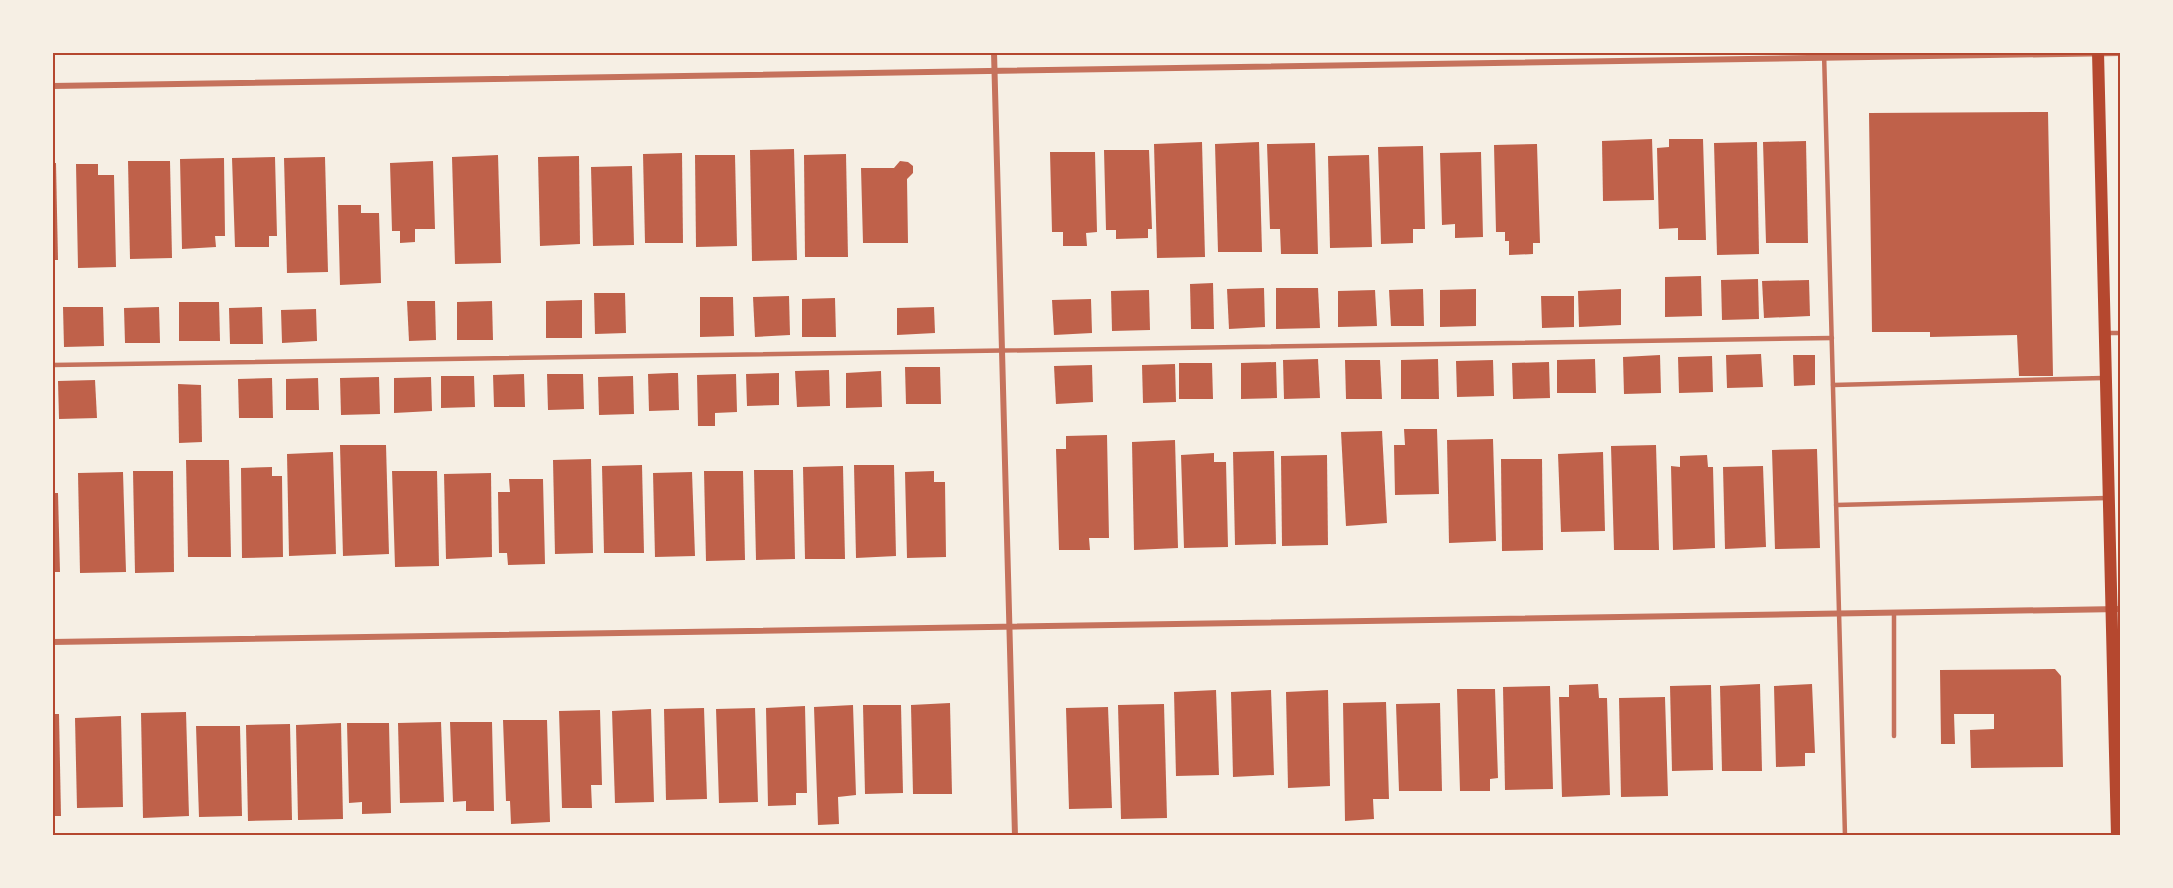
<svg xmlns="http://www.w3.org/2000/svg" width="2173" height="888" viewBox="0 0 2173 888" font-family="'PT Sans',sans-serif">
<rect width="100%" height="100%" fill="#f6efe4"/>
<g fill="#bf614a">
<polygon points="2048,112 2053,376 2019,376 2017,335 1930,337 1930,332 1872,332 1869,113"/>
<polygon points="1652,139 1654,200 1603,201 1602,141"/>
<polygon points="1669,139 1703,139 1706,240 1678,240 1678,228 1659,229 1657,148 1669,147"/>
<polygon points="1806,141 1808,243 1766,243 1763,142"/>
<polygon points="1202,142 1205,257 1157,258 1154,144"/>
<polygon points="1259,142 1262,252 1218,252 1215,144"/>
<polygon points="1757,142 1759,254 1717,255 1714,143"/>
<polygon points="1315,143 1318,254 1281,254 1280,229 1270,229 1267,144"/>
<polygon points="1537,144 1540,243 1533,243 1533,254 1509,255 1509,241 1505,241 1505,232 1496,232 1494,145"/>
<polygon points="1423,146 1425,229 1413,229 1413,243 1381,244 1378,147"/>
<polygon points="794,149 797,260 752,261 750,150"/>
<polygon points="1104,150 1149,150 1152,229 1148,229 1148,238 1116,239 1116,230 1106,230"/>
<polygon points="1050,152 1095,152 1097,232 1086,233 1087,246 1063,246 1063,232 1052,232"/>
<polygon points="1481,152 1483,237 1455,238 1455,224 1442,225 1440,153"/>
<polygon points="682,153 683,243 645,243 643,154"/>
<polygon points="846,154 848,257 805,257 804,155"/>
<polygon points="498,155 501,263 455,264 452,157"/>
<polygon points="695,155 735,155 737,246 696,247"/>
<polygon points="1369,155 1372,247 1330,248 1328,156"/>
<polygon points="579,156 580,244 540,246 538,157"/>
<polygon points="275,157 277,236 269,236 269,247 235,247 232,158"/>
<polygon points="325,157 328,272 287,273 284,158"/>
<polygon points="224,158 225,236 215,236 216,247 182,249 180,159"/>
<polygon points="128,161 170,161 172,258 130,259"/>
<polygon points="433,161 435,229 415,229 415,242 400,243 400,231 392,231 390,163"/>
<polygon points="900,161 908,162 913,166 913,173 907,179 908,243 863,243 861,168 894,168"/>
<polygon points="52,163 56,163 58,260 52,260"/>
<polygon points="76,164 98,164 98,175 114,175 116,267 78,268"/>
<polygon points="632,166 634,245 593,246 591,167"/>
<polygon points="338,205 361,205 361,213 379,213 381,283 340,285"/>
<polygon points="1701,276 1702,316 1665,317 1665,277"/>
<polygon points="1758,279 1759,319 1722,320 1721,280"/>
<polygon points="1809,280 1810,316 1764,318 1762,281"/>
<polygon points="1213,283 1214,329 1191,329 1190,284"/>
<polygon points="1264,288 1265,327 1229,329 1227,289"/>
<polygon points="1276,288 1318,288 1320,328 1276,329"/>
<polygon points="1423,289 1424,326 1391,326 1389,290"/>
<polygon points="1476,289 1476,326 1440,327 1440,290"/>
<polygon points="1621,289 1621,325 1579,327 1578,291"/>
<polygon points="1149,290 1150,330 1112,331 1111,291"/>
<polygon points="1375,290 1377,326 1338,327 1338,291"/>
<polygon points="594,293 625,293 626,333 595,334"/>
<polygon points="789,296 790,335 755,337 753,297"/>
<polygon points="1541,296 1574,296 1574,327 1542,328"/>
<polygon points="700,297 733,297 734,336 700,337"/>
<polygon points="835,298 836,337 802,337 802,299"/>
<polygon points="1091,299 1092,333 1054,335 1052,300"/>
<polygon points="582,300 582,338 546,338 546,301"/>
<polygon points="407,301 435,301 436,340 409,341"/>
<polygon points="492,301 493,340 457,340 457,302"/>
<polygon points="179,302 219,302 220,341 179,341"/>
<polygon points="63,307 103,307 104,346 64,347"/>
<polygon points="159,307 160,343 125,343 124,308"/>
<polygon points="262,307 263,344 230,344 229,308"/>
<polygon points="934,307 935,333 897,335 897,308"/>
<polygon points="316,309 317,341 282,343 281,310"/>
<polygon points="1761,354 1763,387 1727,388 1726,355"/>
<polygon points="1660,355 1661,393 1624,394 1623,357"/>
<polygon points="1793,355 1815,355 1815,385 1794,386"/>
<polygon points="1712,356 1713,392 1679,393 1678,357"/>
<polygon points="1318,359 1320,398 1284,399 1283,360"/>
<polygon points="1438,359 1439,399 1401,399 1401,360"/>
<polygon points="1595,359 1596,393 1557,393 1557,360"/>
<polygon points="1345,360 1380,360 1382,399 1346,399"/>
<polygon points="1493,360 1494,396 1457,397 1456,361"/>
<polygon points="1276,362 1277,398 1241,399 1241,363"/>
<polygon points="1549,362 1550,398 1513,399 1512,363"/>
<polygon points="1179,363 1212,363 1213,399 1179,399"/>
<polygon points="1175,364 1176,402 1143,403 1142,365"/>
<polygon points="1092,365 1093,402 1056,404 1054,366"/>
<polygon points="905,367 940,367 941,404 906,404"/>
<polygon points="829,370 830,406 797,407 795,371"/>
<polygon points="881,371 882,407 846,408 846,373"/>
<polygon points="672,373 678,373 679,410 649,411 648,374"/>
<polygon points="779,373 779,405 747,406 746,374"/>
<polygon points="524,374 525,407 494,407 493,375"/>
<polygon points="547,374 583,374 584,409 548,410"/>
<polygon points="736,374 737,412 715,413 715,426 698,426 697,375"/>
<polygon points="441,376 474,376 475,407 441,408"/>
<polygon points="633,376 634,414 599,415 598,377"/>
<polygon points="379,377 380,414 341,415 340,378"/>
<polygon points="431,377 432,411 394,413 394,378"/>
<polygon points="272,378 273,418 239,418 238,379"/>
<polygon points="318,378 319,410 286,410 286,379"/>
<polygon points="95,380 97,418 59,419 58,381"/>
<polygon points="178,384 201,385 202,442 179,443"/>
<polygon points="1404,429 1437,429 1439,494 1395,495 1394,445 1405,445"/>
<polygon points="1382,431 1387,523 1346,526 1341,432"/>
<polygon points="1107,435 1109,538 1089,538 1090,550 1059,550 1056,449 1066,449 1066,436"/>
<polygon points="1493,439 1496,541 1449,543 1447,440"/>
<polygon points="1175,440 1178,548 1134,550 1132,442"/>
<polygon points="340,445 386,445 389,554 343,556"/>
<polygon points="1656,445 1659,550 1614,550 1611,446"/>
<polygon points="1817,449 1820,548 1775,549 1772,450"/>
<polygon points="1274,451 1276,544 1235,545 1233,452"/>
<polygon points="333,452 336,554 289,556 287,454"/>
<polygon points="1603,452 1605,531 1561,532 1558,454"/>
<polygon points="1214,453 1214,462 1226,462 1228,547 1184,548 1181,455"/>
<polygon points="1327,455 1328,545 1282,546 1281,456"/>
<polygon points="1707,455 1708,467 1713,467 1715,548 1673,550 1671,466 1680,467 1680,456"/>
<polygon points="591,459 593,553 555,554 553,460"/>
<polygon points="1501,459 1542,459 1543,550 1502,551"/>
<polygon points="186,460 229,460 231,557 188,557"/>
<polygon points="642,465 644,553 604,553 602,466"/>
<polygon points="854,465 894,465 896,556 856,558"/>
<polygon points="843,466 845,559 805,559 803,467"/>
<polygon points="1763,466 1766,547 1725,549 1723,467"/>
<polygon points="272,467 272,476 282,476 283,557 242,558 241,468"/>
<polygon points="754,470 793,470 795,559 756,560"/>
<polygon points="133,471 173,471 174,572 135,573"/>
<polygon points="392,471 437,471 439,566 395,567"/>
<polygon points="704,471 743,471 745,560 706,561"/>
<polygon points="934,471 934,482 945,482 946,557 907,558 905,472"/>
<polygon points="123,472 126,572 80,573 78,473"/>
<polygon points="692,472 695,556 655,557 653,473"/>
<polygon points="491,473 492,557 446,559 444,474"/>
<polygon points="509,479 543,479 545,564 508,565 507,553 499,553 498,492 510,492"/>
<polygon points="52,493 58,493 60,572 52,572"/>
<polygon points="2055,669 2061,676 2063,767 1971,768 1970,730 1994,729 1994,714 1954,714 1955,744 1941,744 1940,670"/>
<polygon points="1598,684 1599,698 1607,698 1610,795 1562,797 1559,697 1569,697 1569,685"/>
<polygon points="1760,684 1762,771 1722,771 1720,686"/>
<polygon points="1812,684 1815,753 1805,753 1805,766 1776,767 1774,686"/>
<polygon points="1711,685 1713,770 1672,771 1670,686"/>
<polygon points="1550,686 1553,789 1505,790 1503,687"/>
<polygon points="1457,689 1495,689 1498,778 1490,779 1490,791 1460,791"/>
<polygon points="1216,690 1219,775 1176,776 1174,692"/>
<polygon points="1271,690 1274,775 1233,777 1231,692"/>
<polygon points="1328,690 1330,786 1288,788 1286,692"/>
<polygon points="1665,697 1668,796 1621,797 1619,698"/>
<polygon points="1386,702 1389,799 1373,799 1374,819 1345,821 1343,703"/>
<polygon points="950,703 952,794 913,794 911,705"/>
<polygon points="1440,703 1442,791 1399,791 1396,704"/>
<polygon points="1164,704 1167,818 1121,819 1118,705"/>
<polygon points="853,705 856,795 838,797 839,824 818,825 814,707"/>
<polygon points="863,705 901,705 903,793 865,794"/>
<polygon points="805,706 807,793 796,793 796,805 768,806 766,708"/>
<polygon points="1108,707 1112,808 1069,809 1066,708"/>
<polygon points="704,708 707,799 666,800 664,709"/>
<polygon points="755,708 758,802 719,803 716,709"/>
<polygon points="651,709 654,802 615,803 612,711"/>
<polygon points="600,710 602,785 591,785 592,808 562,808 559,711"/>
<polygon points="186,712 189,816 143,818 141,713"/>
<polygon points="52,714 59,714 61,816 52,816"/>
<polygon points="121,716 123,807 77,808 75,718"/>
<polygon points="503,720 547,720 550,822 511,824 510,801 506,801"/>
<polygon points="441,722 444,802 400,803 398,723"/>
<polygon points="450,722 492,722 494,811 466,811 466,801 453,802"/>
<polygon points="341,723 343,819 298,820 296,725"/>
<polygon points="347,723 389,723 391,813 362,814 362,802 349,803"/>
<polygon points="290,724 292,820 248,821 246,725"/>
<polygon points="196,726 240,726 242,816 199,817"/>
</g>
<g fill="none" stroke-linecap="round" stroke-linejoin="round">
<g stroke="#c5725c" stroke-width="4.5">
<polyline points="1824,52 1845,836"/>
<polyline points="2105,333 2120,333"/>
<polyline points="52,365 1832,338"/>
<polyline points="1833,385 2103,378"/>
<polyline points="1836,505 2107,498"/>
<polyline points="1894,613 1894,736"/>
</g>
<g stroke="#c5725c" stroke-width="6">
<polyline points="994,52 1015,836"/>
<polyline points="52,86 2120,53"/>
<polyline points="52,642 2120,609"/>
</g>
<polyline stroke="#b5482f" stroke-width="12" points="2098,52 2117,836"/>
</g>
<rect width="2173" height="888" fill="none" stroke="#f6efe4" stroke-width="108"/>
<rect x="54" y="54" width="2065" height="780" fill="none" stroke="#b5482f" stroke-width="2"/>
</svg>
